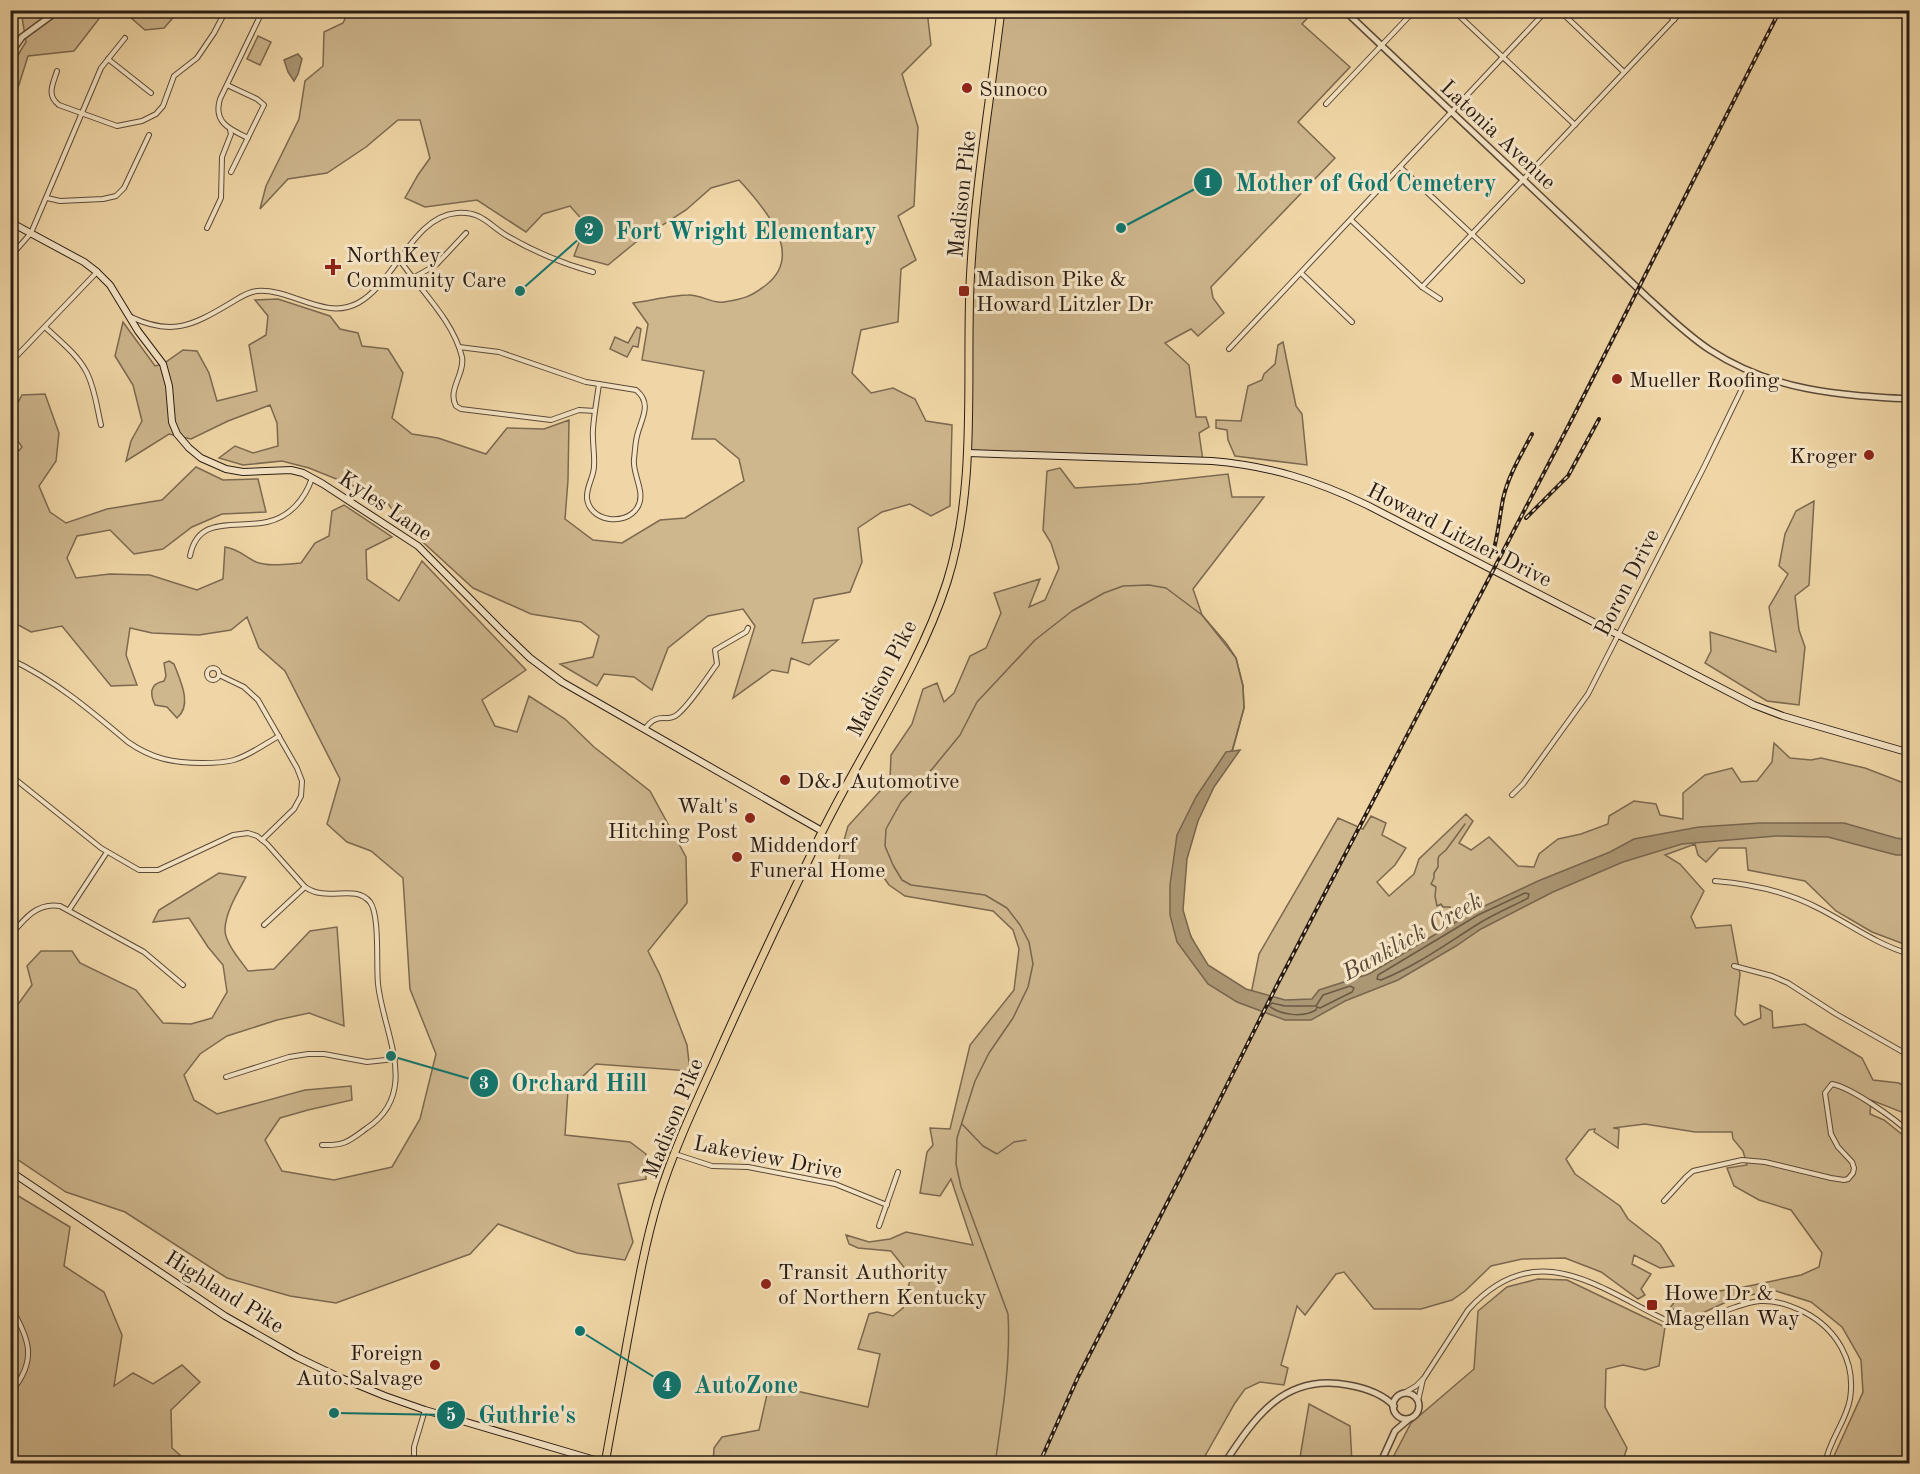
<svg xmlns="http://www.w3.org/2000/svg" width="1920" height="1474" viewBox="0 0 1920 1474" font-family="'Old Standard TT',serif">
<rect width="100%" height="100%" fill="#f0d6a6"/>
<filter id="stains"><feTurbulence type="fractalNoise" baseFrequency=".00333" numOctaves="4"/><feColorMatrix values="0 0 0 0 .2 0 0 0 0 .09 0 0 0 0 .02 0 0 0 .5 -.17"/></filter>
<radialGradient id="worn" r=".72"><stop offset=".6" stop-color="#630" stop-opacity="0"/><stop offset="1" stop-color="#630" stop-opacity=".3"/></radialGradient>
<g fill="#ceb68d" stroke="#7c6950" stroke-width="1.5">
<path d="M349,10L927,11L931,45L902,74L918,127L914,206L898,216L916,260L901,269L898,322L861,330L852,373L871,393L893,388L915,399L926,421L952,425L950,506L931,516L910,504L882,512L858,528L862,562L850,592L814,599L802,643L838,640L809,665L791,658L788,673L772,670L733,698L755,626L743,609L708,616L668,648L652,690L634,677L604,674L597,686L560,664L593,657L599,636L581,622L531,614L473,588L402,523L384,498L309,468L282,461L243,465L219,458L235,446L253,453L278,446L277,423L270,405L228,421L191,439L169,434L126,461L131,441L142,421L133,385L115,356L123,322L155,366L163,364L183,350L197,351L209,373L217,401L257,391L249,345L266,335L268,316L255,300L278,299L330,316L340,329L358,333L362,346L388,349L403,373L392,418L412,434L438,438L486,454L507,428L544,429L569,420L568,480L565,519L593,540L622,543L660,520L685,518L744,481L739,459L715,439H692L704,371L642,360L648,324L633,303C649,301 672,295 688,295C700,294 712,304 724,302C743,299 751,297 766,285C806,254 763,206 739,180L711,188L686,210L636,242L608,265L574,256L586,224L570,206L543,214L526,232L477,200L425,207L405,198L418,175L430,158L420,120H398L366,147L327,173L288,179L260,209L266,186L299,119L305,81L323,66L324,32L343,23Z"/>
<path d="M21,11H105L74,51L28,56L17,91L11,88C10,69 16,57 26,42Z"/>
<polygon points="123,11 179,11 164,28 145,30"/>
<polygon points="1001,11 1314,11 1302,24 1350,67 1298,122 1335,158 1211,287 1213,298 1224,313 1198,336 1191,329 1165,343 1189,365 1196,417 1206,417 1209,427 1199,433 1203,461 968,453 970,284"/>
<polygon points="258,36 271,42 260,65 247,59"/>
<polygon points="637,327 641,329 638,347 633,346 627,357 610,349 615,337 628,343"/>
<polygon points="1283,342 1296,406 1302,414 1307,465 1235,456 1228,440 1227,430 1216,428 1216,420 1241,421 1248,386 1262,380 1264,374 1275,364 1278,345"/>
<path d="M45,394L59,433L56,461L39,486L50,512L66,523L107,509L162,500L196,467L223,480L258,479L266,512L222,514L192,527L163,549L134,554L110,530L77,536L67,558L76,578L110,574L150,575L197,590L223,579L225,547C241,550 243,556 256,562C269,567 287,564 301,563L315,543L329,536L332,511L344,505L392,537L366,550L367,579L399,601L422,561L526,670L482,700L495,726L517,732L529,696L565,719L594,747L650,791L686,857L687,903L648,951L660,975L687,1045L690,1071L596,1064L568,1090L565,1135L630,1142L646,1154V1179L618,1184L633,1242L625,1260L577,1253L498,1224L470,1254L336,1303L290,1296L227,1278L125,1212L66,1192L11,1155V1009L19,1003L32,985L27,966L41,951H72L80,963L136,990L163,1023L191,1024L212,1018L227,992L223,965L208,947L189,918L153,922L159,910L219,873L246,877C238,892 225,913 225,930C225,943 241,961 248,971L274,969L310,931L337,927L344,1026L309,1013L277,1020L227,1036L200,1054L184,1075L194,1100L217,1114L305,1090L351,1086L352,1100L308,1110L280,1118L265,1140L282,1171L334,1180L392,1167L420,1119L436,1054L410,989L403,878L371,851L347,842L327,824L340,779L285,671L259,648L247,617L231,630L199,635L152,633L130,628L126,655L137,685L111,686L62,626L31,632L11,621V559L14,558L18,524L11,512L10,461L22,447C5,422 8,420 22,395Z"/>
<polygon points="1060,468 1075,488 1138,484 1228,474 1232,497 1264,497 1193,589 1202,615 1236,658 1243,686 1244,708 1233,749 1217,772 1187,835 1178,908 1206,969 1250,999 1259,954 1338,818 1363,829 1371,816 1386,823 1382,835 1406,848 1395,865 1377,882 1389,896 1414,874 1419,859 1466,814 1473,821 1459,843 1471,850 1489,837 1518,866 1534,867 1539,854 1558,839 1581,834 1608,824 1609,816 1634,801 1656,804 1660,815 1683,819 1683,793 1705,775 1732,768 1741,782 1757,781 1772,762 1774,743 1790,758 1811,760 1821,758 1865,768 1909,785 1909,946 1872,932 1836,911 1805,881 1748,870 1746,848 1719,848 1706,862 1698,855 1695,844 1665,855 1680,864 1704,891 1691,917 1696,928 1731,925 1740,974 1735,1015 1744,1025 1761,1018 1760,1005 1772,1011 1773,1028 1805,1024 1862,1058 1873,1080 1899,1083 1909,1089 1909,1115 1871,1100 1870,1114 1884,1120 1909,1140 1909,1463 1837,1463 1834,1456 1863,1392 1861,1360 1842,1327 1811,1302 1776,1291 1737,1297 1694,1317 1670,1308 1684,1289 1701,1294 1744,1287 1801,1275 1819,1267 1822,1253 1791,1210 1759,1200 1734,1186 1727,1168 1747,1165 1743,1151 1733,1139 1732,1132 1695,1132 1645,1124 1613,1128 1619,1129 1618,1148 1594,1132 1595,1129 1589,1130 1566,1159 1575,1174 1620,1206 1628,1219 1660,1244 1674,1266 1660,1268 1634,1255 1632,1264 1651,1274 1641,1289 1645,1295 1638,1299 1601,1272 1565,1258 1522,1259 1491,1266 1465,1291 1452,1300 1421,1309 1374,1309 1344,1272 1336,1274 1305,1315 1297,1306 1281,1365 1288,1368 1284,1385 1260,1382 1245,1389 1235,1403 1201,1463 713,1464 714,1448 722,1437 759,1430 770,1381 792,1390 868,1407 880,1354 858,1349 869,1314 877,1312 893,1316 903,1308 911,1276 891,1251 858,1248 849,1244 846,1235 869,1242 890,1239 906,1232 973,1245 951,1179 940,1196 920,1193 927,1152 933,1145 930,1128 950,1129 970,1045 1014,990 1019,949 1013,930 993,911 905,896 889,885 882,875 837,865 848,826 890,780 891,755 912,724 923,689 937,683 944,702 954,693 970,656 986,648 1001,613 994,593 1040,579 1029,607 1045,600 1059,568 1051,543 1043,530 1047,471"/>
<polygon points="1814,501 1809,585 1795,596 1799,630 1805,647 1799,705 1767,701 1705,663 1711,651 1710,632 1776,652 1769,607 1788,574 1779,566 1785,534 1796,511"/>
<path d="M169,661L174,664C180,680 193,705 177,718L167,707L155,705C150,694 149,684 164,681L166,676L164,663Z"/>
<polygon points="10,1191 70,1227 64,1266 104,1292 122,1335 114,1386 133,1373 153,1384 182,1365 200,1382 171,1410 172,1448 189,1463 11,1463"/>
<polygon points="1538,1279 1567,1280 1665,1327 1659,1366 1645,1370 1623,1365 1606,1369 1605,1407 1627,1448 1622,1463 1390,1463 1411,1423 1474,1369 1478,1311 1507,1287"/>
<polygon points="1309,1404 1350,1426 1352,1463 1299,1463"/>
</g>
<g fill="#ac9774" stroke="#78664e" stroke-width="1.5">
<polygon points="298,54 302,59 298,74 294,81 288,72 284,60"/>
<polygon points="1240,750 1214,787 1198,821 1187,859 1183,910 1191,937 1208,965 1246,989 1285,1000 1312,999 1319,990 1369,974 1476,910 1538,881 1610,852 1634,839 1699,827 1760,823 1844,823 1896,838 1909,840 1909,855 1896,855 1828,837 1776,836 1682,844 1623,862 1553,892 1481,929 1456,946 1398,980 1345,1001 1311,1020 1285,1020 1237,1002 1208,984 1177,942 1170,915 1170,885 1177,835 1196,797 1226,752"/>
</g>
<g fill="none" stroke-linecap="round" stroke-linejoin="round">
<g stroke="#6a5a44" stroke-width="1.5">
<path d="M1525,893L1529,894L1528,898C1511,907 1494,914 1478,924C1446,944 1416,966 1381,980L1377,979L1378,975L1478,915Z"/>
<path d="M1350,986L1354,988L1352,992L1320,1008L1317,1007L1316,1010C1302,1018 1281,1015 1269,1006L1272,1003L1285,1006H1316L1323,995Z"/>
</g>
<g stroke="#78664e" stroke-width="1.5">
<polyline points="1454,923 1450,907 1443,907 1441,904 1437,906 1435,896 1436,887 1431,884 1434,878 1434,873 1438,867 1438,859 1439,856 1446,850 1465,824"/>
<polyline points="962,1124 983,1146 997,1154 1014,1142 1026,1140"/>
<polyline points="772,1464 802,1459 834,1464"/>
<path d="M995,1464C1002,1416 1011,1362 1008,1314L961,1187L956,1164L957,1138L975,1081L989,1053L1013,1018L1028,987L1033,964L1029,942L1020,925L1007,908L985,895L911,885L902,880L893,865L885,846L886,829L901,802L933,768L960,735L977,702L1035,640L1072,611L1104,593L1123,586L1149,585L1166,588L1202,615L1226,643L1236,658L1243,686L1244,708L1232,751"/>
</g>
<defs>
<g id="minor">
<polyline points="1453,10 1575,125"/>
<polyline points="1559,10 1624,72"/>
<polyline points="1664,10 1674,20"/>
<polyline points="108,59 151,93"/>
<path d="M57,71C53,84 46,95 59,105L117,126L142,121L156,114L163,106L174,76L197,58L214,33L226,10"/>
<polyline points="227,85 257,99 264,105 231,172"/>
<polyline points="1326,104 1415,10"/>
<path d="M248,138C229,129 213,122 220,99L263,10"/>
<polyline points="1400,167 1522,281"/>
<polyline points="47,198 60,201 103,199 116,196 124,188 149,135"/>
<polyline points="1351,220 1422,287 1440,299"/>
<polyline points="207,228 221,198 222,157 231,134 230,130"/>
<polyline points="10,257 31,233 101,68 125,38"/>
<path d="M399,259C420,290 453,320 462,357C465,374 447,390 456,406L461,409L551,420L579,410L595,411"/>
<polyline points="1301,273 1352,322"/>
<polyline points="413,278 436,265 466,233"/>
<polyline points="1422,287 1683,10"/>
<path d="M131,317C171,336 192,326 229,304C238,299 246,292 257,291C291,288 325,321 358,303C394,284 413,216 457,213C483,211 489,226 509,237C535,252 564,264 593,272"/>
<path d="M45,327C60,341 78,355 87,373C95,389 97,408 101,425"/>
<polyline points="459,347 499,352 586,382 599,384"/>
<polyline points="1229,349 1547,10"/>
<polyline points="10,363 97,272"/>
<path d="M599,384L636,390C653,404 641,419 637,436C635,444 635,452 634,459C632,475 647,493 637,508C625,527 589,521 587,498C586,487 594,477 594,466C595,454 592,442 593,429C594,414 597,399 599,384Z"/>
<path d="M190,556C198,514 237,529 267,522C290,517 305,499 312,478"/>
<path d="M10,659C56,681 90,710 128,742C152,759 174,763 202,763C213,763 224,763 234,760C250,755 265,744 279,736"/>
<circle cx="213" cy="674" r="6"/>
<polyline points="219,675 244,687 258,700 297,768 302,781 301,796 294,809 262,840"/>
<path d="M645,729C658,710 667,724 678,714C691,703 706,679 717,664L715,650L746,632L748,628"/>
<path d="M10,775L101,848L139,870H158L233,835L248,833L257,836L267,844L305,887C328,903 354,883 370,902C380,915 376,965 378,984C383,1033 421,1092 367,1128C349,1141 345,1146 322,1145"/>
<polyline points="1512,795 1523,784 1588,694 1704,467 1750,372"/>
<path d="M1715,881C1751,884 1786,891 1818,908C1848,923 1877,945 1910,954"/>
<polyline points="69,910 107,852"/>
<polyline points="264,925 305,887"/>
<path d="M10,936C24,919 37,902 60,906L144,952L183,985"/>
<polyline points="1734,966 1772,976 1788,983 1836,1014 1910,1056"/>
<polyline points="226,1077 289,1057 308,1054 324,1054 367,1062 395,1059"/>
<polyline points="675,1154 712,1166 748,1167 835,1184 887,1205"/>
<path d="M1664,1201L1686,1177L1693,1171L1742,1160L1765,1162L1831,1178L1844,1180L1848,1179L1853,1173L1854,1168L1852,1162L1838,1147L1831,1134L1825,1093L1832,1084C1852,1088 1894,1118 1910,1133"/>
<polyline points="879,1226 898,1172"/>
<path d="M10,1306C30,1339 38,1361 10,1393"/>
<path d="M1404,1393L1416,1386L1424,1378L1468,1310C1538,1232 1602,1291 1676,1325C1706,1324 1730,1304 1760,1301C1775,1300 1790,1305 1804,1312C1837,1329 1856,1362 1850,1399C1846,1422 1829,1440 1825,1464"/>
<polyline points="1418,1401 1423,1379"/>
<polyline points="414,1464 414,1447 425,1410"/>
</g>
<g id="tertiary">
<path d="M1344,10L1647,297C1667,315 1687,335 1710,350C1773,391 1837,395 1910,399"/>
<polyline points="10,54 22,37 59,10"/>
<circle cx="1406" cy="1406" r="13"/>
<path d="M1224,1464C1255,1417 1284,1373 1348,1385C1365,1388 1382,1393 1394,1406"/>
<polyline points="1380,1464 1395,1431 1409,1419"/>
</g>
<g id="secondary">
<polyline points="10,222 84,262 97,272 110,285 138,331 163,364 169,386 172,422 177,434 189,448 201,458 226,469 243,472 291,470 303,473 323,484 418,546 503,632 530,658 562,682 822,831"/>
<path d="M968,453L1212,461C1270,466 1315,480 1367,505L1754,705L1783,716L1910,753"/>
<polyline points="10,1171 225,1316 297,1357 341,1378 385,1396 425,1410 605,1463"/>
</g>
<path id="primary" d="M605,1464C612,1423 620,1383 627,1343C636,1295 644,1247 658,1200C672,1154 693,1109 713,1065C747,988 783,912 820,836C861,751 918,672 947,582C977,486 966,384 970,285C974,193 990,102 1001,10"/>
</defs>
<use href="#minor" stroke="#5b4a38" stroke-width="6"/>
<use href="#tertiary" stroke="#5b4a38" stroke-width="8"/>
<use href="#secondary" stroke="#291c14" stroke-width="8"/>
<use href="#primary" stroke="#291c14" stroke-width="9"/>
<use href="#minor" stroke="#f5e4c5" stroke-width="4"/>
<use href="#tertiary" stroke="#f5e4c5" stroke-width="5"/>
<use href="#secondary" stroke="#f5e4c5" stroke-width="6"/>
<use href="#primary" stroke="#f0d6a6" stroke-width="7"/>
<defs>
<g id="rail">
<polyline points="1526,518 1568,476 1599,419"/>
<path d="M1491,559C1498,539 1499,519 1503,499C1508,476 1521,455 1532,434"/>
<polyline points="1039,1464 1078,1377 1205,1129 1276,987 1573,417 1780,10"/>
</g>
</defs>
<use href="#rail" stroke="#291c14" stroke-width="4"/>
<use href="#rail" stroke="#f5e4c5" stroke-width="1.5" stroke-dasharray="4.5" stroke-linecap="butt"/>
</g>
<g fill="#8f2418" stroke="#f5e4c5" stroke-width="2">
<circle cx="967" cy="88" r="6"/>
<path d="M330 258h6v6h6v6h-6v6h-6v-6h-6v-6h6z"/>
<rect x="958" y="285" width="12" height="12" rx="3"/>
<circle cx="1617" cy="379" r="6"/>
<circle cx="1869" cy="455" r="6"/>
<circle cx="785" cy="780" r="6"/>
<circle cx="750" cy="818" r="6"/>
<circle cx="737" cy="857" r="6"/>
<circle cx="766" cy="1284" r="6"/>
<rect x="1646" y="1299" width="12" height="12" rx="3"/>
<circle cx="435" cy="1365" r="6"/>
</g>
<g text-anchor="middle" stroke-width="6" stroke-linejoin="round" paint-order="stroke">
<g font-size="22" fill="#291c14" stroke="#f5e4c5" text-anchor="start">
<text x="979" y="96">Sunoco</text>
<text x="346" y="262">NorthKey<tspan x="346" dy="25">Community Care</tspan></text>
<text x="976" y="286">Madison Pike &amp;<tspan x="976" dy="25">Howard Litzler Dr</tspan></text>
<text x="1629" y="387">Mueller Roofing</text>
<text x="1857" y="463" text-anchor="end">Kroger</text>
<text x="797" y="788">D&amp;J Automotive</text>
<text x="738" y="813" text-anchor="end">Walt's<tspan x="738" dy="25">Hitching Post</tspan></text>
<text x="749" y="852">Middendorf<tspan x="749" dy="25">Funeral Home</tspan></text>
<text x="778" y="1279">Transit Authority<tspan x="778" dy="25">of Northern Kentucky</tspan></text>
<text x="1664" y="1300">Howe Dr &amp;<tspan x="1664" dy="25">Magellan Way</tspan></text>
<text x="423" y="1360" text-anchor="end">Foreign<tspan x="423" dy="25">Auto Salvage</tspan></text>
</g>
<g font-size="22" fill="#291c14" stroke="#f5e4c5">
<text transform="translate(1499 134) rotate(43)" y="8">Latonia Avenue</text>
<text transform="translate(961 194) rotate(-84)" y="8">Madison Pike</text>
<text transform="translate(386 505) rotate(34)" y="8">Kyles Lane</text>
<text transform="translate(1460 534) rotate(27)" y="8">Howard Litzler Drive</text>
<text transform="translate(1626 582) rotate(-63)" y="8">Boron Drive</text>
<text transform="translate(881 678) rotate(-63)" y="8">Madison Pike</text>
<text transform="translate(672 1118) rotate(-68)" y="8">Madison Pike</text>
<text transform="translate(768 1156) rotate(11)" y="8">Lakeview Drive</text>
<text transform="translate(225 1291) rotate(32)" y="8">Highland Pike</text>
</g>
<g font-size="24" font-style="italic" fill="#574736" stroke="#f5e4c5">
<text transform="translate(1412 936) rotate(-29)" y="8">Banklick Creek</text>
</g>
</g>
<path fill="none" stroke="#0f766e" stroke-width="2" d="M1121 228L1208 182M520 291L589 230M391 1056L484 1083M580 1331L667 1385M334 1413L451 1415"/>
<g fill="#0f766e" stroke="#f5e4c5" stroke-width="2">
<circle cx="1121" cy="228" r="6"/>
<circle cx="520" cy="291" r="6"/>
<circle cx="391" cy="1056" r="6"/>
<circle cx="580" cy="1331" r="6"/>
<circle cx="334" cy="1413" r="6"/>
<circle cx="1208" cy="182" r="15"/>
<circle cx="589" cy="230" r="15"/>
<circle cx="484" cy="1083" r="15"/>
<circle cx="667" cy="1385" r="15"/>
<circle cx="451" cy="1415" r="15"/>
</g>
<g font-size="18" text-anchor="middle" font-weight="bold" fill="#fff">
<text x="1208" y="188">1</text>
<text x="589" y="236">2</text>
<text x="484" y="1089">3</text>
<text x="667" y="1391">4</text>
<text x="451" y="1421">5</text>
</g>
<g font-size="24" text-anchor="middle" font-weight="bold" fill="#0f766e" stroke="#f5e4c5" stroke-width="6" stroke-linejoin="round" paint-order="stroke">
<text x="1366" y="191">Mother of God Cemetery</text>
<text x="746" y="239">Fort Wright Elementary</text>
<text x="579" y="1091">Orchard Hill</text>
<text x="746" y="1393">AutoZone</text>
<text x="527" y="1423">Guthrie's</text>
</g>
<rect width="1920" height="1474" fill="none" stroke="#f0d6a6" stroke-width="36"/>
<rect x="12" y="12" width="1896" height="1450" fill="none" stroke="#291c14" stroke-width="3"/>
<rect x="18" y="18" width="1884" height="1438" fill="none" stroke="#291c14" stroke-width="1.5"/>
<rect width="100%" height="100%" filter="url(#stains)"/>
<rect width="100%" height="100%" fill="url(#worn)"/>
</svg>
